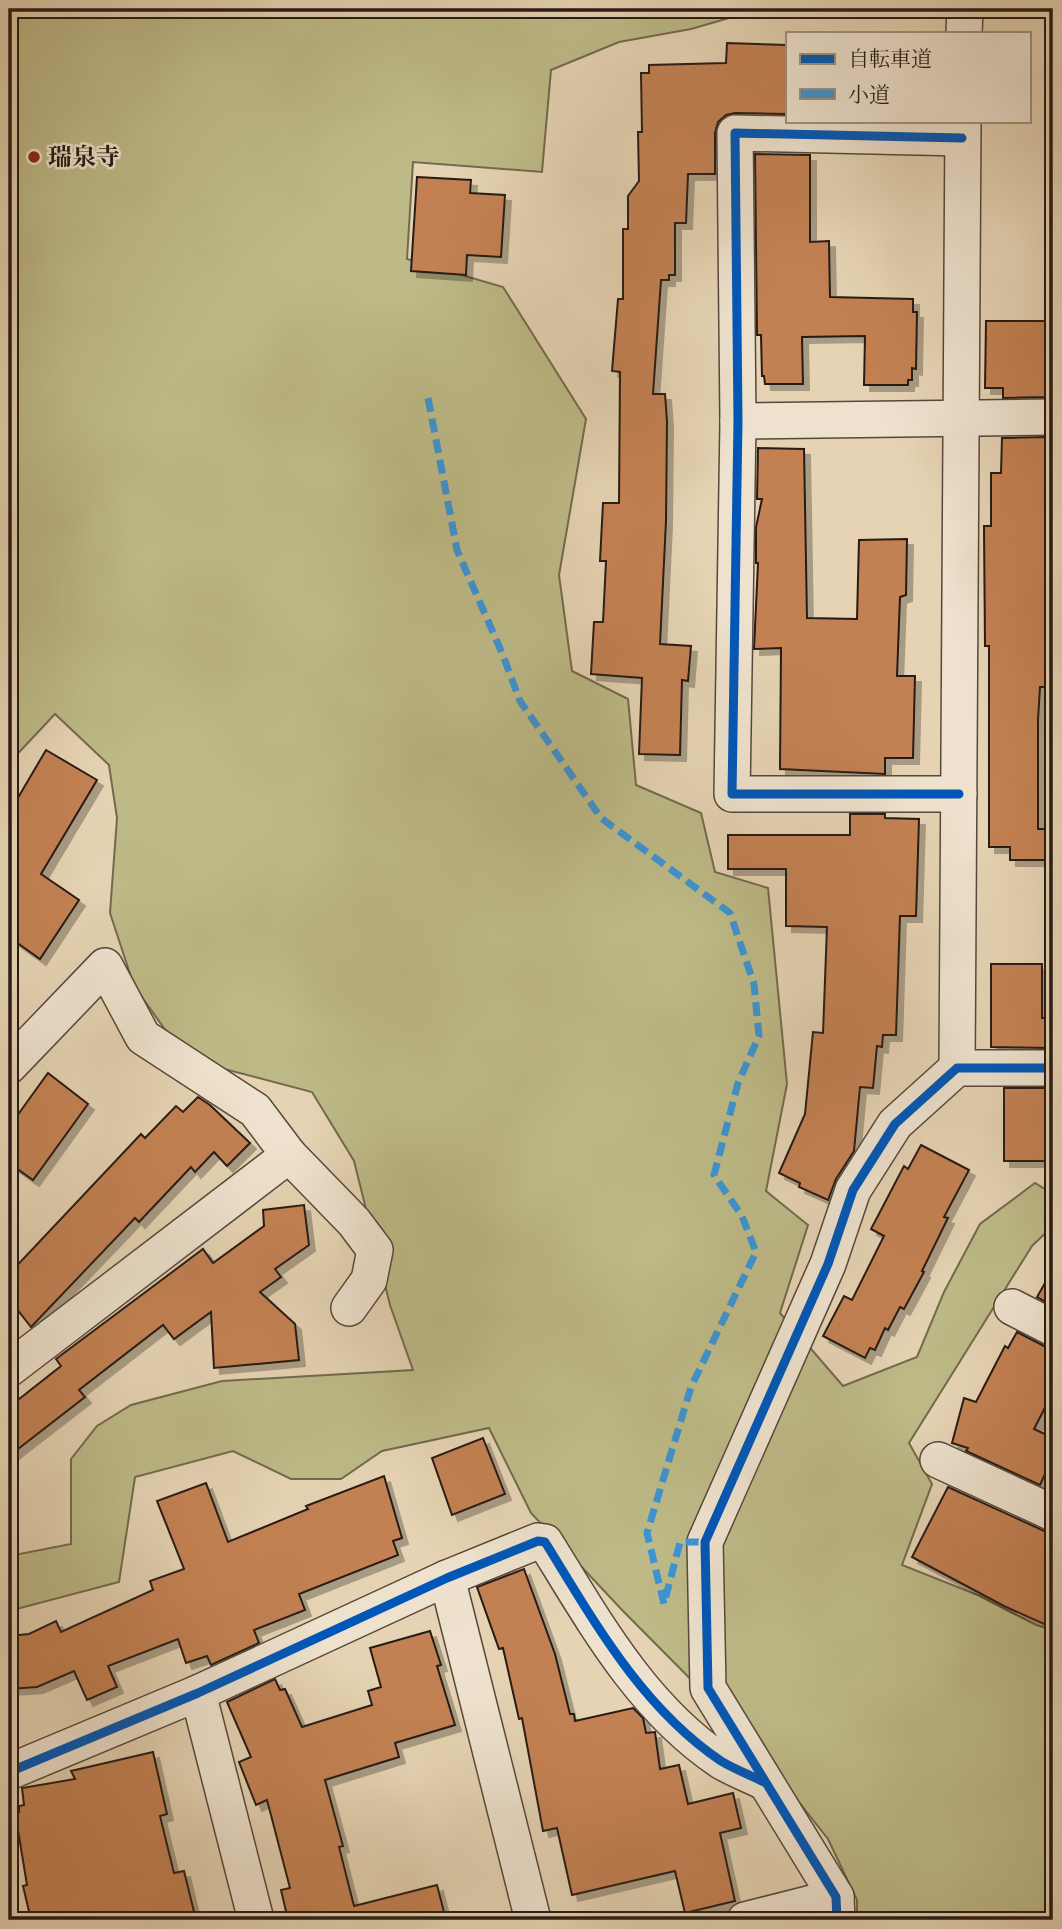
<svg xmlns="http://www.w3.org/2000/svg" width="1062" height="1929" viewBox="0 0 1062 1929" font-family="'IM FELL French Canon','Noto Serif JP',serif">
<defs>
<filter id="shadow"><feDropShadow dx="6" dy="6" stdDeviation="0" flood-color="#0004"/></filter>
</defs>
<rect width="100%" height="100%" fill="#e5d3b3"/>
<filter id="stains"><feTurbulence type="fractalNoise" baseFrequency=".00286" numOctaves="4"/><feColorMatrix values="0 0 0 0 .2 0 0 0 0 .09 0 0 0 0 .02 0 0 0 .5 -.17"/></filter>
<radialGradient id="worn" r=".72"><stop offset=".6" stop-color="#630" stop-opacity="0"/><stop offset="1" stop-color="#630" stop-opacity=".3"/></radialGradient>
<polygon fill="#bdba87" stroke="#726a4e" stroke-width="2" points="9,9 760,9 691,29 619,42 551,70 542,172 413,162 407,259 503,287 586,419 559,575 572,671 628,699 636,785 701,813 715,872 768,888 787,1084 766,1191 808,1225 780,1313 843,1386 917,1357 944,1292 980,1224 1035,1183 1053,1194 1053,1226 1032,1246 909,1443 932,1484 902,1565 980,1596 1036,1625 1053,1630 1053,1920 857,1920 857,1900 828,1839 746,1735 623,1611 531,1513 489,1428 382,1451 341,1479 291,1479 233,1451 135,1477 119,1582 9,1611 9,1556 71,1544 71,1459 97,1426 131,1405 222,1381 413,1370 390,1305 354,1161 312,1092 186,1059 134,986 110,913 117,818 109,765 55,714 9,763"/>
<g fill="#c38153" stroke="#281a14" stroke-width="2" filter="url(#shadow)">
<polygon points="727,43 787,45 787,114 735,113 726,115 718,122 715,133 715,174 688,174 686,223 675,223 675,275 669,275 669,280 661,280 653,394 665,394 667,421 666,521 660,644 691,646 688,681 682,680 680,755 639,754 642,678 591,674 594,622 603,622 606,561 600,561 603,503 619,503 620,372 612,371 618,299 623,299 623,229 628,229 628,196 639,181 638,132 642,132 641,73 649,73 649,65 726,63"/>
<polygon points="755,154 810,155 810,242 829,241 830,297 913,299 913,312 917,312 916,369 912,368 912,380 908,380 908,385 864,385 865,336 802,337 803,384 765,384 764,376 762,376 761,335 757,335"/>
<polygon points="417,177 471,180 470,193 505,195 501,257 467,255 466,275 411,271"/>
<polygon points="986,321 1049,321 1048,397 1003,398 1003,388 985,388"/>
<polygon points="1048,437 1047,522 1053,522 1053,559 1047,559 1046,687 1040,687 1038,720 1038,829 1053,829 1053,860 1010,860 1010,847 989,847 989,646 985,646 984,526 991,526 991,473 1001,473 1002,438"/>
<polygon points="758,448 804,449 807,618 857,619 859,540 907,539 906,595 900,597 897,676 915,676 913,758 885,758 885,774 780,769 781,648 754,649 758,563 756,563 756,527 762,499 757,499"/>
<polygon points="46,750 97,780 41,874 79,900 40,959 9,937 9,813"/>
<polygon points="850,814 885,814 885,818 919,819 916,916 900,916 896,1035 883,1035 882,1047 877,1046 873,1088 860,1087 854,1151 836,1179 828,1200 799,1187 800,1183 779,1173 805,1114 813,1032 823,1033 827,927 786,926 786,869 728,869 728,835 850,835"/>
<polygon points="991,964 1042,964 1042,1018 1047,1018 1048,1048 991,1047"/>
<polygon points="48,1073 88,1104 33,1180 9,1163 9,1127"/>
<polygon points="1004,1088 1052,1088 1053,1161 1004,1161"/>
<polygon points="198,1097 210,1105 250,1143 227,1166 214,1152 195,1172 191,1167 139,1222 135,1218 31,1327 9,1299 9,1274 141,1134 145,1138 176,1106 183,1112"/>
<polygon points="921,1145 969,1170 944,1217 948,1218 922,1271 924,1272 904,1309 900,1307 888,1330 885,1328 875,1350 870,1348 865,1358 823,1336 844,1296 852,1300 884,1236 871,1229 904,1166 908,1169"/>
<polygon points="304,1205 309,1245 275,1269 281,1277 260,1292 295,1324 299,1360 214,1368 211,1312 174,1339 163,1325 79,1390 85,1397 9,1456 9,1407 61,1366 56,1359 203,1249 213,1263 264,1226 263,1210"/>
<polygon points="1053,1269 1053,1306 1037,1297"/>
<polygon points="1017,1332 1044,1346 1053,1348 1053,1392 1034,1429 1053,1438 1053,1457 1040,1485 966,1451 968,1448 952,1443 964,1398 976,1402 1005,1346 1008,1348"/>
<polygon points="483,1438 505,1494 452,1515 432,1458"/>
<polygon points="384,1476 402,1538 393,1541 398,1555 299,1594 305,1610 254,1630 259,1643 211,1665 207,1656 186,1663 178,1639 108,1666 117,1687 87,1700 74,1671 37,1687 9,1689 9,1636 29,1634 56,1621 61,1632 153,1590 150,1581 184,1569 157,1501 206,1483 228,1542 308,1509 306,1506"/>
<polygon points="948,1487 1053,1535 1053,1628 1004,1606 912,1557"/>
<polygon points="524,1569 555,1654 570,1714 574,1714 575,1721 633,1708 643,1718 646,1733 655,1732 660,1769 679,1765 688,1804 733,1793 741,1828 720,1833 735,1901 685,1913 675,1871 572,1895 557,1828 543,1831 522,1718 519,1719 503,1648 499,1649 477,1587"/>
<polygon points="430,1631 441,1665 437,1666 455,1725 395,1743 399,1757 325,1780 343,1846 339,1847 354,1906 437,1885 446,1920 288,1920 281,1890 290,1888 267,1800 256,1805 239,1762 251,1757 227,1702 275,1679 280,1690 285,1689 302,1727 372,1705 368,1691 381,1687 370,1648"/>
<polygon points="153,1752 167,1814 160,1816 174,1873 184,1871 196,1920 31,1920 23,1886 27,1885 15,1812 19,1812 19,1806 24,1805 22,1788 75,1779 71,1771"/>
</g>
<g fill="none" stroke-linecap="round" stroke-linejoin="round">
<defs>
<g id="street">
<polyline points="964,33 965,9"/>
<polyline points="738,421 1053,417"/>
<polyline points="959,794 732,794 738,421 735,133 962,138"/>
<polyline points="9,1066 105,966 143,1037 255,1110 289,1155 9,1369"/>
<polyline points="957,1068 963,121"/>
<polyline points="289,1155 354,1222 375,1250 369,1280 349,1308"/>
<polyline points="1012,1307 1053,1328"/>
<polyline points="938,1460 1053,1513"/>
<polyline points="447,1578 533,1920"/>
<polyline points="198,1693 256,1920"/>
<path d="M9,1772L198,1693L447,1578L538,1541L545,1542C594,1621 641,1707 721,1761C734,1769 750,1775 764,1782"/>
<polyline points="745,1920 836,1897"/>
<polyline points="837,1920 836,1897 708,1688 705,1542 828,1264 853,1190 895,1124 957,1068 1053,1068"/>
</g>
</defs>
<use href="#street" stroke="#57483c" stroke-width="38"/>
<use href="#street" stroke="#eee2ce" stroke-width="35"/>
<polyline stroke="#3c94d3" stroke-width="7" stroke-dasharray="14 7" stroke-linecap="butt" points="428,398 457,550 502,653 520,701 601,818 730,913 754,984 759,1036 738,1083 714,1175 742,1216 756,1252 691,1387 647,1533 664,1604 680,1542 705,1542"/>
<defs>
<g id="cycleway">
<polyline points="959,794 732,794 738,421 735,133 962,138"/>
<path d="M9,1772L198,1693L447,1578L538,1541L545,1542C594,1621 641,1707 721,1761C734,1769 750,1775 764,1782"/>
<polyline points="837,1920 836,1897 708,1688 705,1542 828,1264 853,1190 895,1124 957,1068 1053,1068"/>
</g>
</defs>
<use href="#cycleway" stroke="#eee2ce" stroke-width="13"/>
<use href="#cycleway" stroke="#0057b8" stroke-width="9"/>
</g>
<circle fill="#8f2418" stroke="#eee2ce" stroke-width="2.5" cx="34" cy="157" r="7"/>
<g text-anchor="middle" stroke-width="5" stroke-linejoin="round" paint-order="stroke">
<g font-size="24" font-weight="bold" fill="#281a14" stroke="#eee2ce" text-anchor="start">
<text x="48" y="165">瑞泉寺</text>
</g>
</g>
<rect width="1062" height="1929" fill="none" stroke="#e5d3b3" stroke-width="35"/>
<rect x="10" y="10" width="1041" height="1908" fill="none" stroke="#281a14" stroke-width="3.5"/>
<rect x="18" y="18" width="1027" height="1894" fill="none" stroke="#281a14" stroke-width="2"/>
<rect x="786" y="32" width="245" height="91" fill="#eee2ce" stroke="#9f9284" stroke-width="2"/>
<rect x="800" y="54" width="35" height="10" fill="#0057b8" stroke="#9f9284" stroke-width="2"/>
<text x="848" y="66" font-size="21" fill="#281a14">自転車道</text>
<rect x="800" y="89" width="35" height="10" fill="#3c94d3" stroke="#9f9284" stroke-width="2"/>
<text x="848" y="102" font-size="21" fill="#281a14">小道</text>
<rect width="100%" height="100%" filter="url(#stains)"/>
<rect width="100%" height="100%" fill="url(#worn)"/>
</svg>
